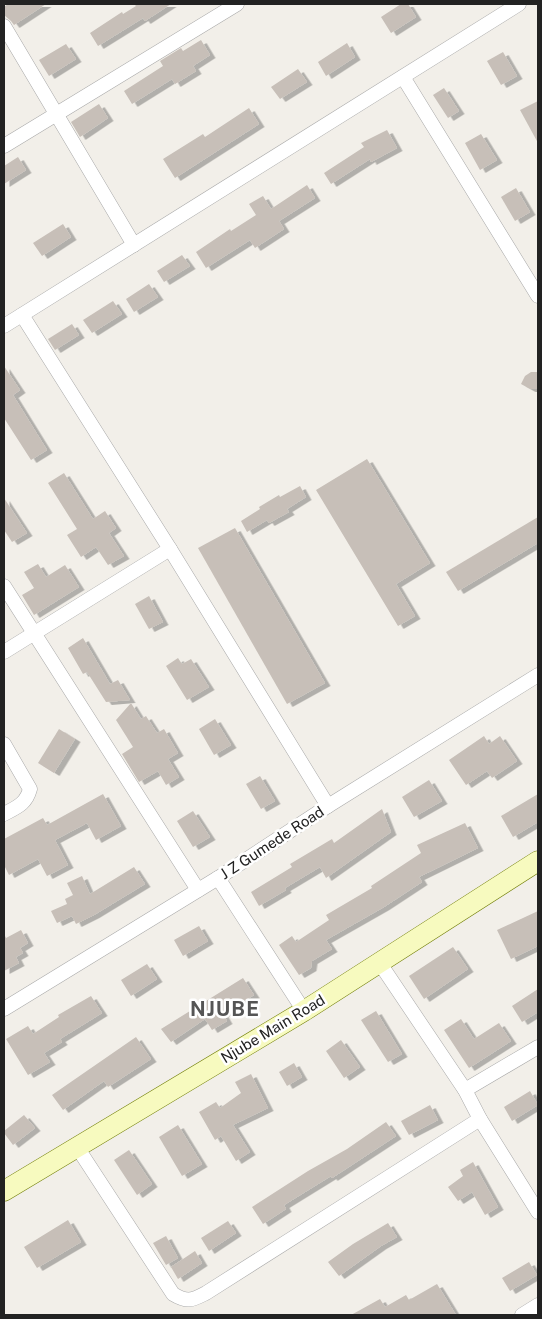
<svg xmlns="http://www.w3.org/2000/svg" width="542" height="1319" viewBox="0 0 542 1319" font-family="'Public Sans',sans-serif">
<defs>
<filter id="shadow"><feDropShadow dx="5.5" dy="3" stdDeviation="0" flood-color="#0004"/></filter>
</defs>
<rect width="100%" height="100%" fill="#f2efe9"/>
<g fill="#c7bfb8" filter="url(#shadow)">
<polygon points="8,4 46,4 14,25 11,21 4,15 4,7"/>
<polygon points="134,4 171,4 145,21 143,18 98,46 90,33 122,12 123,14 136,6"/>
<polygon points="401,4 408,4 416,17 391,33 381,17"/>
<polygon points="201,40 210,55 193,66 196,71 175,84 172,79 132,104 124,91 163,66 160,61 181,48 183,51"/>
<polygon points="347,43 355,57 326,76 318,62"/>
<polygon points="66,44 76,59 49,76 39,60"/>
<polygon points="503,52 517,76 501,85 487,61"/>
<polygon points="298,69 307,82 280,99 271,87"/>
<polygon points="444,88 459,111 448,118 433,95"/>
<polygon points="538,101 538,143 520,110"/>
<polygon points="99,104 108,118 80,137 71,122"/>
<polygon points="249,108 259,124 175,178 163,159 203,134 205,137"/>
<polygon points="387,130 397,148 371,162 370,159 331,184 324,173 364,147 361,143"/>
<polygon points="481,134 497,160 480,170 465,143"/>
<polygon points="18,157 26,170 4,184 4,166"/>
<polygon points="307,185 315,198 279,221 284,229 255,248 250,240 206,268 196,252 230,229 231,231 256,215 249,204 263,196 271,209"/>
<polygon points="516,188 530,212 515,221 501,197"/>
<polygon points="63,224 71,237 42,256 33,243"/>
<polygon points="182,255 190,266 164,282 157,271"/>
<polygon points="149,284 158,297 134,312 126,299"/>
<polygon points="113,301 122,314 92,333 83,320"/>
<polygon points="72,324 79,335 55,350 48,339"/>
<polygon points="4,366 20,390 13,395 47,450 31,460 4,418"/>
<polygon points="531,372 538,372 538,389 530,389 521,384 525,376"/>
<polygon points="367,459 430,563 396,584 415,616 398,626 316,490"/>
<polygon points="64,473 93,519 105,511 116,528 109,533 124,556 108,565 96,547 81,557 67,535 77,529 48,483"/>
<polygon points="300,486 306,497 287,509 289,512 269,523 267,520 247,532 241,521 260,509 259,507 279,495 280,497"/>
<polygon points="4,498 27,533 12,542 4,530"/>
<polygon points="538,517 538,543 458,591 446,572"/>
<polygon points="235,528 325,683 287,704 198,548"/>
<polygon points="38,564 46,577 65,565 79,587 34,615 22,595 34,588 24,572"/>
<polygon points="149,596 163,622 149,629 135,604"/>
<polygon points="83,638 110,684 118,680 130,700 106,702 87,672 83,674 68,648"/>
<polygon points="178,658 182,664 191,659 209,687 187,700 166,666"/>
<polygon points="131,703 141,719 146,716 157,733 164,729 178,753 168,759 179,777 166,785 158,771 139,782 122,754 133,747 116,720"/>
<polygon points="215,719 231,745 214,755 199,729"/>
<polygon points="59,729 75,739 54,773 38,763"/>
<polygon points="484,736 489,744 500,736 517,761 492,778 487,771 466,785 449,760"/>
<polygon points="260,776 275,801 261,809 246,784"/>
<polygon points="429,780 442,801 414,817 402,797"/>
<polygon points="103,794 121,826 96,840 87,823 55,840 68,865 47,876 38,859 9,875 4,865 4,839 43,818 47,825"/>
<polygon points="538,794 538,822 513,837 501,816"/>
<polygon points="382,809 391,832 326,878 320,867 285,888 286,890 259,906 251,892 292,867 290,864 332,839 334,843"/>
<polygon points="193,811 210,837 193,847 177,821"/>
<polygon points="465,823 478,848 419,877 422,882 384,907 326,940 332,949 312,961 311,968 299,975 279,945 292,936 296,942 329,920 326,915 372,888 371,886 421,853 417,845"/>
<polygon points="134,867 145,884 94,915 76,924 72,916 57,923 51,911 67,904 65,899 73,895 67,883 82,876 90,894"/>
<polygon points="538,911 538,946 511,959 497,930"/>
<polygon points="199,926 208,941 183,956 174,940"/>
<polygon points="21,930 28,943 20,948 23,953 16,957 19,963 4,971 4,934 6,938"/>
<polygon points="453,947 468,969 424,999 409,976"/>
<polygon points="147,964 157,979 131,996 121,980"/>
<polygon points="243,978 254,995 223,1014 227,1021 212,1030 205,1019 171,1042 161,1029"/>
<polygon points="538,989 538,1012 522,1022 512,1006"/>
<polygon points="91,996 102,1013 60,1039 62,1042 44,1053 50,1062 28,1075 6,1039 28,1026 33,1034 59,1017 58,1015"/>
<polygon points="376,1011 402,1054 388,1062 361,1020"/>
<polygon points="461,1019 474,1039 499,1023 511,1041 469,1068 444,1030"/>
<polygon points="136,1037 151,1059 108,1087 104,1081 63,1110 52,1095"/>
<polygon points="341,1040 360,1067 344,1078 326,1051"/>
<polygon points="294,1063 302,1077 287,1086 279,1072"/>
<polygon points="251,1074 268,1108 233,1125 250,1152 236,1161 221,1136 215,1140 199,1112 216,1102 220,1108 241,1093 235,1082"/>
<polygon points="530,1091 538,1105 512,1121 504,1107"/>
<polygon points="430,1105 438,1120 409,1135 401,1121"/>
<polygon points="24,1115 35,1128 13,1145 4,1133 4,1131"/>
<polygon points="386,1122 396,1136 332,1178 331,1176 284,1205 286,1209 263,1224 252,1207 308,1171 347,1149"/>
<polygon points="178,1125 202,1164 182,1176 159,1137"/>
<polygon points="129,1150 152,1184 137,1195 114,1160"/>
<polygon points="473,1162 498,1207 485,1215 472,1192 458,1201 448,1187 463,1176 460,1170"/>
<polygon points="68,1220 81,1242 37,1268 24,1247"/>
<polygon points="228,1221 236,1233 209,1251 201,1238"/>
<polygon points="388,1223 397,1237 381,1246 339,1276 328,1262 353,1244"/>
<polygon points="166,1236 178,1258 166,1265 153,1243"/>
<polygon points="195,1251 202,1263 178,1279 171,1267"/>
<polygon points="529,1262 537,1275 510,1291 502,1278"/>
<polygon points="437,1284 456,1315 351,1315 380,1299 385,1307 406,1295 409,1300"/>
</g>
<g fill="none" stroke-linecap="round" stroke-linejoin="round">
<defs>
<g id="street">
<polyline points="4,26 134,245"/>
<polyline points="403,77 538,296"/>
<polyline points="4,146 237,4"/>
<polyline points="22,315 170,549 328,806"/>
<polyline points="4,326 519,4"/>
<polyline points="4,586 198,890"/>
<polyline points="4,652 170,549"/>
<path d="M4,744L30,789C26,804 17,807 4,814"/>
<polyline points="218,878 304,1011"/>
<polyline points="379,962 465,1090 480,1119 538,1212"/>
<polyline points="4,1009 218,878 328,806 538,675"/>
<polyline points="465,1090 538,1047"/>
<path d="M77,1147L173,1294C188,1303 192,1300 206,1293L480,1119"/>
<polyline points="522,1315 538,1305"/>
</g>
<polyline id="secondary" points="4,1191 304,1011 538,861"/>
</defs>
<use href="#street" stroke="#a9a9a9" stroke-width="15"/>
<use href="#secondary" stroke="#707d05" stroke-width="21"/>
<use href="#street" stroke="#fff" stroke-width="14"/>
<use href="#secondary" stroke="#f7fabf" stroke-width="20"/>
</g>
<g text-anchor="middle" stroke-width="5" stroke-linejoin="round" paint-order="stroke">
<g font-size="15" fill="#222" stroke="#fff">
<text transform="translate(272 843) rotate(-33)" y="5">J Z Gumede Road</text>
<text transform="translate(273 1029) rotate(-31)" y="5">Njube Main Road</text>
</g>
<g font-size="20" font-weight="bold" letter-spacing="1" fill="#555" stroke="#fff">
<text x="225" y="1016">NJUBE</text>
</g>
</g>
<rect width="542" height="1319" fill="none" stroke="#222222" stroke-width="10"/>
</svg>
